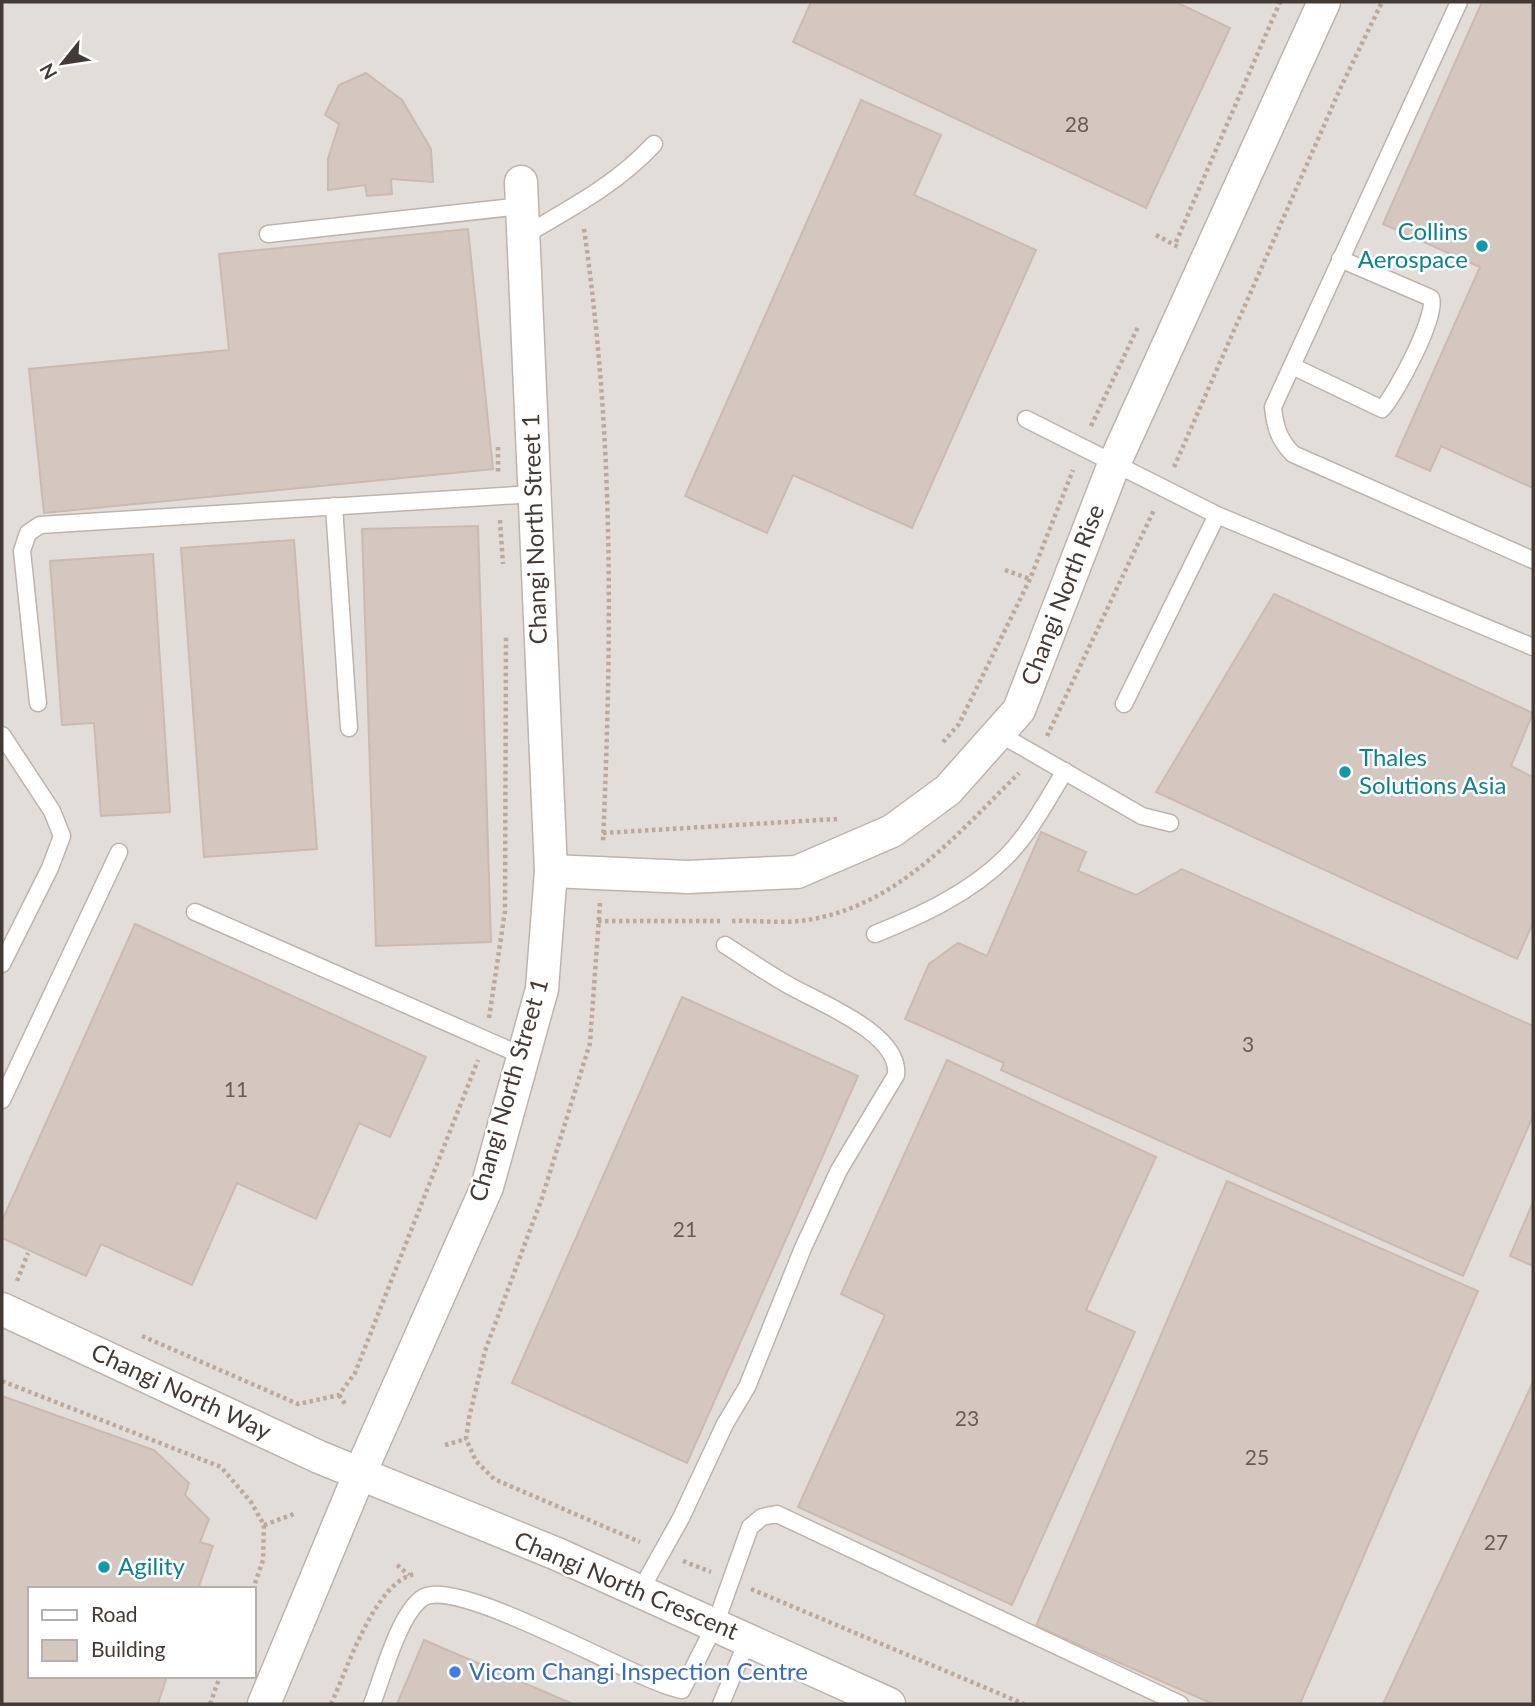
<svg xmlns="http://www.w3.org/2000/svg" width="1535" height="1706" viewBox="0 0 1535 1706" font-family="Lato,sans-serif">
<rect width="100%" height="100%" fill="#f1ebe5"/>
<path fill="#e3ddda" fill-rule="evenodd" d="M2,2H1533V1704H2ZM30,1589H254V1676H30Z"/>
<g fill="#d4c7bf" stroke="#cbbab0" stroke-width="2">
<polygon points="811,2 1176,2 1230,28 1146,208 793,42"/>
<polygon points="1482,2 1533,2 1533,488 1441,446 1430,471 1396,456 1480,267 1383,224"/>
<polygon points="366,73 402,100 431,149 433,182 391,179 392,194 367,196 365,185 328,190 328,159 339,124 325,115 339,85"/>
<polygon points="861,100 941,135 914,195 1036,250 912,528 793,475 767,533 685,496"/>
<polygon points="468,229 493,469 44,513 29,369 229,350 219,254"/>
<polygon points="478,526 491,942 376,946 362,529"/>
<polygon points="294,540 317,849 204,857 181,548"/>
<polygon points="153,554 170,812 101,816 94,723 62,725 50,561"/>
<polygon points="1274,594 1533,713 1511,766 1533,777 1533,923 1517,959 1156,792"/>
<polygon points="1041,832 1086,852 1078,871 1136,895 1182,869 1533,1026 1533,1116 1463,1276 1001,1070 1004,1063 905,1019 929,964 958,943 987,956"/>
<polygon points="135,924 426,1057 390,1137 359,1123 316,1219 237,1183 192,1285 101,1244 86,1276 2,1238 2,1221"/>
<polygon points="682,997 858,1076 687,1463 512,1383"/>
<polygon points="947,1060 1156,1157 1086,1310 1135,1332 1012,1605 798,1507 885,1315 841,1294"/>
<polygon points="1227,1181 1478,1291 1300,1704 1213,1704 1036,1626"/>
<polygon points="1533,1202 1533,1266 1510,1256"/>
<polygon points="1533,1382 1533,1704 1383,1704"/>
<polygon points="2,1396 154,1450 189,1483 185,1495 209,1519 200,1542 213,1546 198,1589 30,1589 30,1676 167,1676 158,1704 2,1704"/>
<polygon points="424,1640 573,1704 397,1704"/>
</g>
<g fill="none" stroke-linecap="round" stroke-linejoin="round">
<defs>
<g id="service">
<path d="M1459,2L1273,407C1275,427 1279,440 1293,454L1533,560"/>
<polyline points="268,234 522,206"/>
<path d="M525,235C571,208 617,184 654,144"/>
<path d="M1292,366L1382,409C1396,394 1438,315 1431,298L1340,259"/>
<polyline points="1026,419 1217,515 1533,647"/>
<polyline points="334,506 349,728"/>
<polyline points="38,703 22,551 28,533 40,525 534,494"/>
<polyline points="1124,704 1217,515"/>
<polyline points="998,733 1142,816 1170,823"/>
<polyline points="2,735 52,811 62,836 50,868 2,964"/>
<polyline points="195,912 523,1056"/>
<path d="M875,934C922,915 970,893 1006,857C1030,833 1047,800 1065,771"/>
<polyline points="2,1100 119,852"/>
<path d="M639,1593L681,1518L725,1424L747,1387L803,1248L839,1170L896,1075C901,1034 820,1003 790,986C768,974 747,959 725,945"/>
<path d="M372,1704C383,1676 398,1617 421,1599C454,1572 636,1682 682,1690L715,1625L750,1527L762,1517L777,1514L1180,1704"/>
<polyline points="721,1704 748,1639"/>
</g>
<g id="minor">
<polyline points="551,871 688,877 797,872 892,831 948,790 1019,710 1114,464 1324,2"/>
<polyline points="2,1309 319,1457 557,1554 889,1704"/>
<polyline points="264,1704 360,1473 487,1187 542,989 551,871 521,182"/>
</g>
</defs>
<use href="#service" stroke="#beb3ac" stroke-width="19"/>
<use href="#minor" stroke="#beb3ac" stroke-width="35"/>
<g stroke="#bca99b" stroke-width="4.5" stroke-dasharray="3.5 3.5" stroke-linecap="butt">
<path d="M584,229C614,438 612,632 603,842"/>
<polyline points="1156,235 1180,248"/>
<polyline points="1176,242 1280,2"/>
<polyline points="1091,426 1138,327"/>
<polyline points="498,447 498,473"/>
<polyline points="1174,467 1340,89 1382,2"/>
<polyline points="500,520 503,564"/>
<polyline points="1005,570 1030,579"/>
<polyline points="1047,736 1154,510"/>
<polyline points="943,742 959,724 1030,579 1073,470"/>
<polyline points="603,833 837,819"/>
<polyline points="600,903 590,1043 542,1198 485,1351 469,1418 466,1439 476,1461 494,1479 640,1542"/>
<polyline points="598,921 720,921"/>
<path d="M732,921C756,920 783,924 807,920C898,906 957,834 1019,773"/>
<polyline points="489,1018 505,911 506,636"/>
<polyline points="17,1281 28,1253"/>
<polyline points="142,1336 298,1404 339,1395 355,1373 478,1060"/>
<polyline points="2,1381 221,1467 251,1502 264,1525 263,1560 253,1589"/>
<polyline points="339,1395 345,1404"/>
<polyline points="445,1445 466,1439"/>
<polyline points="264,1525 294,1514"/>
<polyline points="683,1561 711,1572"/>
<polyline points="397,1565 409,1575"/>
<polyline points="751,1589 1024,1704"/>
<polyline points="210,1704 220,1676"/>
<path d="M331,1704C347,1670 375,1581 415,1574"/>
</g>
<use href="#service" stroke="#fff" stroke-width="16"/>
<use href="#minor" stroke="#fff" stroke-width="32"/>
</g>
<g fill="#0f9aa8" stroke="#fff" stroke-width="2.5">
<circle cx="1482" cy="246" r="7"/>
<circle cx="1345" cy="772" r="7"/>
<circle cx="104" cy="1567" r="7"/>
</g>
<circle fill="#3f7fe0" stroke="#fff" stroke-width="2.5" cx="455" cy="1672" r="7"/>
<g text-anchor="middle" stroke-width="5" stroke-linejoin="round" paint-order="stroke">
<g font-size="21" fill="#675d58">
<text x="1077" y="132">28</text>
<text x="1248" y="1052">3</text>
<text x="236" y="1097">11</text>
<text x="685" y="1237">21</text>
<text x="967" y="1426">23</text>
<text x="1257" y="1465">25</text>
<text x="1496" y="1550">27</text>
</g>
<g font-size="24" fill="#0d838f" stroke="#fff" text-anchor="start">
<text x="1468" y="240" text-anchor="end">Collins<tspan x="1468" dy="28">Aerospace</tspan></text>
<text x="1359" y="766">Thales<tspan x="1359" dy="28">Solutions Asia</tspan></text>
<text x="118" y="1575">Agility</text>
</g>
<g font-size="24" fill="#433a35" stroke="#fff">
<text transform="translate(535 529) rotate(-92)" y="8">Changi North Street 1</text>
<text transform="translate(1063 595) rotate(-69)" y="8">Changi North Rise</text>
<text transform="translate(509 1090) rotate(-74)" y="8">Changi North Street 1</text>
<text transform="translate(181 1392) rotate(25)" y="8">Changi North Way</text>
<text transform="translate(626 1586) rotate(23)" y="8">Changi North Crescent</text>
</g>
<g font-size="24" fill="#366cbe" stroke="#fff" text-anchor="start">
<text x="469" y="1680">Vicom Changi Inspection Centre</text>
</g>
</g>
<rect width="1535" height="1706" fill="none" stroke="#433a35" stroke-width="7"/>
<rect x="28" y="1587" width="228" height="91" fill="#ffffff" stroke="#b4b0ae" stroke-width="2"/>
<rect x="42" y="1610" width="35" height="10" fill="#ffffff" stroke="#b4b0ae" stroke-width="2"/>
<text x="91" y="1622" font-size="21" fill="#433a35">Road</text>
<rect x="42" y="1640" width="35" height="21" fill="#d4c7bf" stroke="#b4b0ae" stroke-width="2"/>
<text x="91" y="1657" font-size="21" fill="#433a35">Building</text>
<g transform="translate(63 63) rotate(240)" stroke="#ffffff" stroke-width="5" paint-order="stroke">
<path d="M0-5L12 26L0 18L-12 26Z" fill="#433a35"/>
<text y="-10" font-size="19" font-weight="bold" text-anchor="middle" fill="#433a35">N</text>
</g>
</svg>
